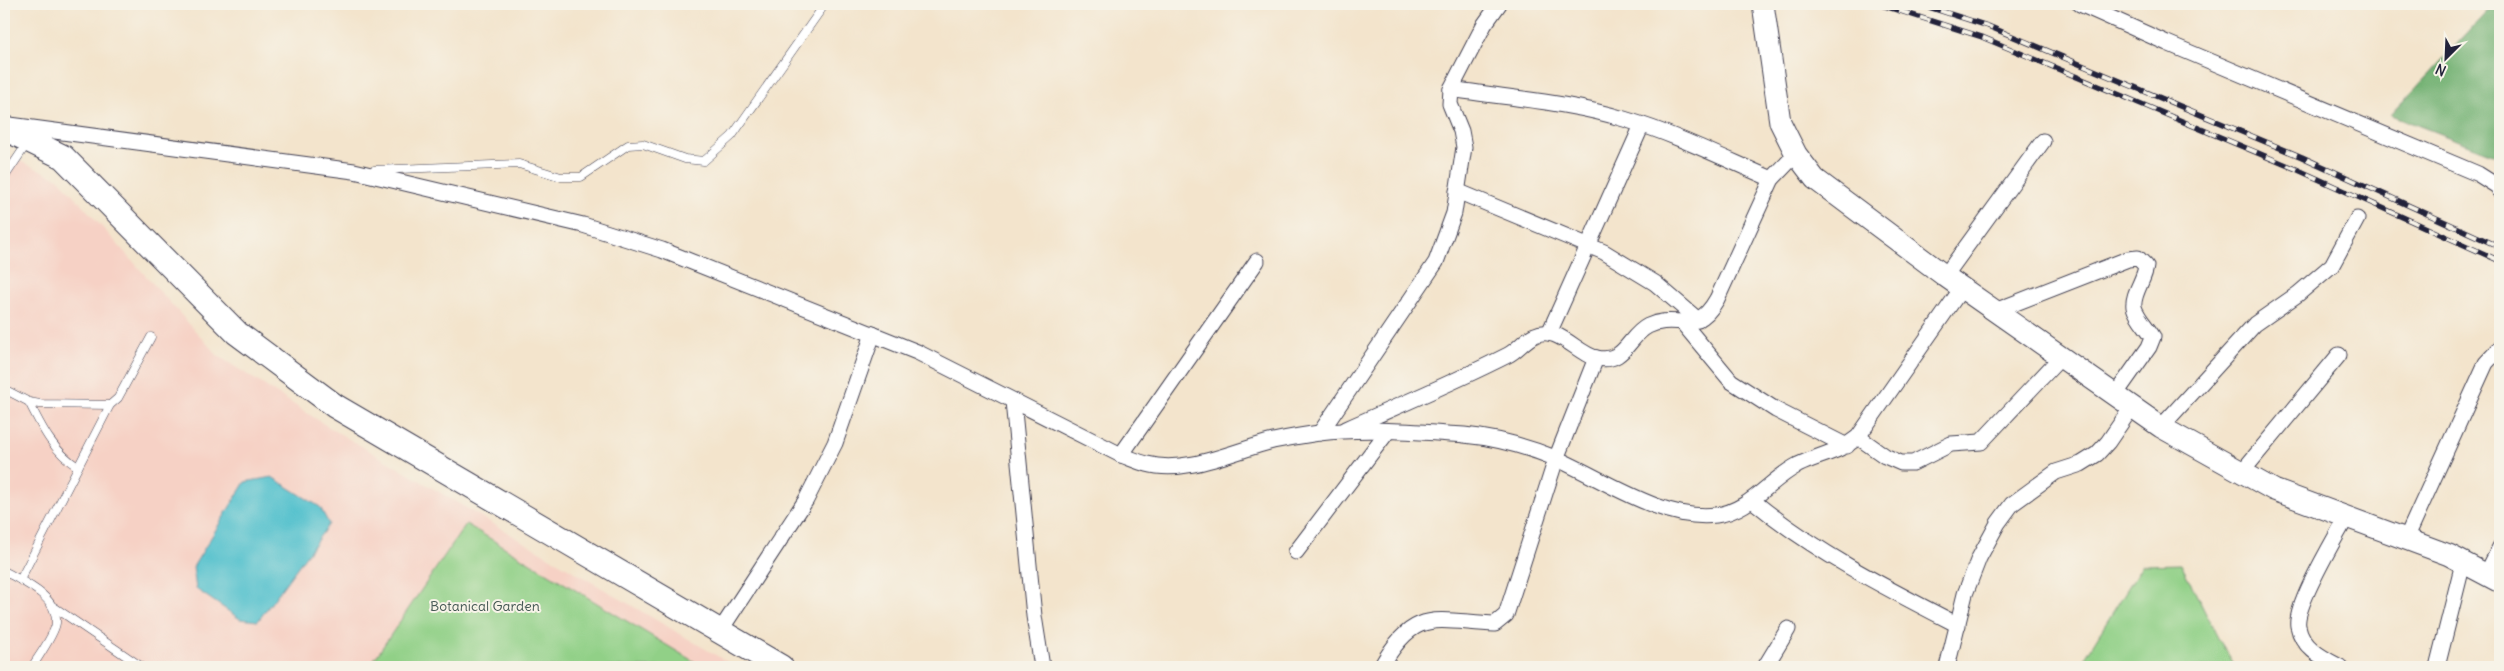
<svg xmlns="http://www.w3.org/2000/svg" width="2504" height="671" viewBox="0 0 2504 671" font-family="Delius,sans-serif">
<rect width="100%" height="100%" fill="#f7f3e8"/>
<filter id="ink" filterUnits="userSpaceOnUse"><feTurbulence type="fractalNoise" baseFrequency=".02" numOctaves="2"/><feDisplacementMap in="SourceGraphic" scale="10" xChannelSelector="R" yChannelSelector="G"/><feConvolveMatrix kernelMatrix="1 2 1 2 8 2 1 2 1" color-interpolation-filters="sRGB"/></filter>
<filter id="wash" filterUnits="userSpaceOnUse"><feTurbulence type="fractalNoise" baseFrequency=".0096" numOctaves="4" result="noise"/><feDisplacementMap in="SourceGraphic" scale="20" xChannelSelector="R" yChannelSelector="G"/><feGaussianBlur stdDeviation="1.12" result="paint"/><feColorMatrix in="noise" values="0 0 0 0 0 0 0 0 0 0 0 0 0 0 0 0 0 1.4 0 .05"/><feComposite in="paint" operator="in"/></filter>
<g filter="url(#wash)">
<rect width="100%" height="100%" fill="#f3e4cc"/>
<polygon fill="#f6d1c5" points="4,154 58,178 217,355 327,426 736,667 4,667"/>
<g fill="#91d087" stroke="#5a7961">
<polygon points="466,524 703,667 369,667"/>
<polygon points="2181,564 2218,638 2236,667 2079,667 2142,565"/>
</g>
<polygon fill="#74b274" stroke="#4b6a58" points="2494,4 2500,4 2500,157 2391,115"/>
<polygon fill="#54c1cd" stroke="#3b7284" points="272,477 320,507 329,524 258,621 240,619 196,589 193,567 245,482"/>
</g>
<g filter="url(#ink)">
<g fill="none" stroke-linecap="round" stroke-linejoin="round">
<defs>
<g id="lane">
<polyline points="374,170 519,164 561,177 581,177 628,145 643,144 685,159 704,161 732,136 825,4"/>
<polyline points="4,178 28,142"/>
<polyline points="4,389 29,402 40,404 110,405 118,398 151,337"/>
<path d="M29,402C42,428 53,451 78,467"/>
<path d="M4,571C23,582 58,596 56,623C55,634 38,657 32,667"/>
<polyline points="20,580 110,405"/>
<polyline points="54,607 142,667"/>
</g>
<g id="street">
<polyline points="2080,4 2167,43 2478,174 2497,186 2500,191"/>
<path d="M1451,89C1507,98 1570,102 1624,119C1675,134 1723,158 1772,179"/>
<path d="M10,125L354,171L583,225L662,250L917,352L1121,455C1130,458 1138,462 1147,464C1186,475 1236,450 1273,441C1288,438 1304,435 1319,433C1367,427 1417,432 1464,435C1497,438 1525,446 1555,458C1602,478 1663,522 1716,515C1750,511 1769,480 1798,465C1819,455 1840,452 1858,437L1962,288"/>
<polyline points="1457,191 1604,252 1655,283 1698,320"/>
<polyline points="1945,276 2043,141"/>
<path d="M1995,311L2128,259L2138,258L2146,266C2145,279 2132,294 2134,307C2137,318 2148,328 2153,337L2149,347L2115,395"/>
<polyline points="1682,322 1731,381 1776,410 1847,446"/>
<polyline points="1549,333 1642,125"/>
<polyline points="1013,401 1034,616 1042,667"/>
<polyline points="2161,427 2255,324 2298,294 2332,265 2357,219"/>
<path d="M1346,429C1400,405 1455,382 1508,355C1518,350 1525,339 1535,335C1557,324 1578,355 1597,358C1625,364 1628,336 1648,326C1677,312 1695,338 1717,299L1772,179L1796,154"/>
<polyline points="1320,433 1436,262 1454,213 1464,147 1461,131 1450,104 1451,89 1484,25 1499,4"/>
<polyline points="1858,437 1885,456 1901,463 1913,463 1951,444 1981,442 2061,357"/>
<polyline points="1121,455 1257,261"/>
<polyline points="2241,473 2339,355"/>
<path d="M1752,500C1815,552 1886,588 1958,625"/>
<polyline points="2405,541 2486,363 2500,348"/>
<polyline points="1296,552 1388,431"/>
<polyline points="2486,575 2500,547"/>
<polyline points="720,631 806,500 835,443 873,334"/>
<path d="M1381,667C1415,607 1434,621 1495,624L1506,615L1556,459L1596,358"/>
<polyline points="1765,667 1788,629"/>
<polyline points="1947,667 1965,594 1979,558 1998,523 2012,504 2056,472 2081,464 2097,454 2108,442 2132,407"/>
<path d="M2340,667C2323,658 2302,648 2298,626C2294,606 2335,539 2346,518"/>
<polyline points="2437,667 2463,563"/>
</g>
<polyline id="secondary" points="1763,4 1780,122 1796,154 1815,179 1945,276 2161,427 2274,490 2449,555 2500,582"/>
<polyline id="primary" points="4,128 63,157 237,333 335,406 781,667"/>
</defs>
<use href="#lane" stroke="#413f51" stroke-width="9"/>
<use href="#street" stroke="#413f51" stroke-width="17"/>
<use href="#secondary" stroke="#413f51" stroke-width="23"/>
<use href="#primary" stroke="#413f51" stroke-width="26"/>
<use href="#lane" stroke="#fff" stroke-width="8"/>
<use href="#street" stroke="#fff" stroke-width="15"/>
<use href="#secondary" stroke="#fff" stroke-width="21"/>
<use href="#primary" stroke="#fff" stroke-width="24"/>
<defs>
<g id="rail">
<polyline points="1878,4 1982,37 2296,169 2500,261"/>
<polyline points="1919,4 1988,26 2302,157 2500,247"/>
</g>
</defs>
<use href="#rail" stroke="#22223b" stroke-width="5.5"/>
<use href="#rail" stroke="#f7f3e8" stroke-width="4" stroke-dasharray="11" stroke-linecap="butt"/>
</g>
</g>
<g text-anchor="middle" stroke-width="4" stroke-linejoin="round" paint-order="stroke">
<g font-size="14" fill="#435652" stroke="#f7f3e8">
<text x="485" y="611">Botanical Garden</text>
</g>
</g>
<rect width="2504" height="671" fill="none" stroke="#f7f3e8" stroke-width="20"/>
<g transform="translate(2446 58) rotate(204)" stroke="#f7f3e8" stroke-width="4" paint-order="stroke">
<path d="M0-4L9 19L0 12L-9 19Z" fill="#22223b"/>
<text y="-8" font-size="14" font-weight="bold" text-anchor="middle" fill="#22223b">N</text>
</g>
</svg>
